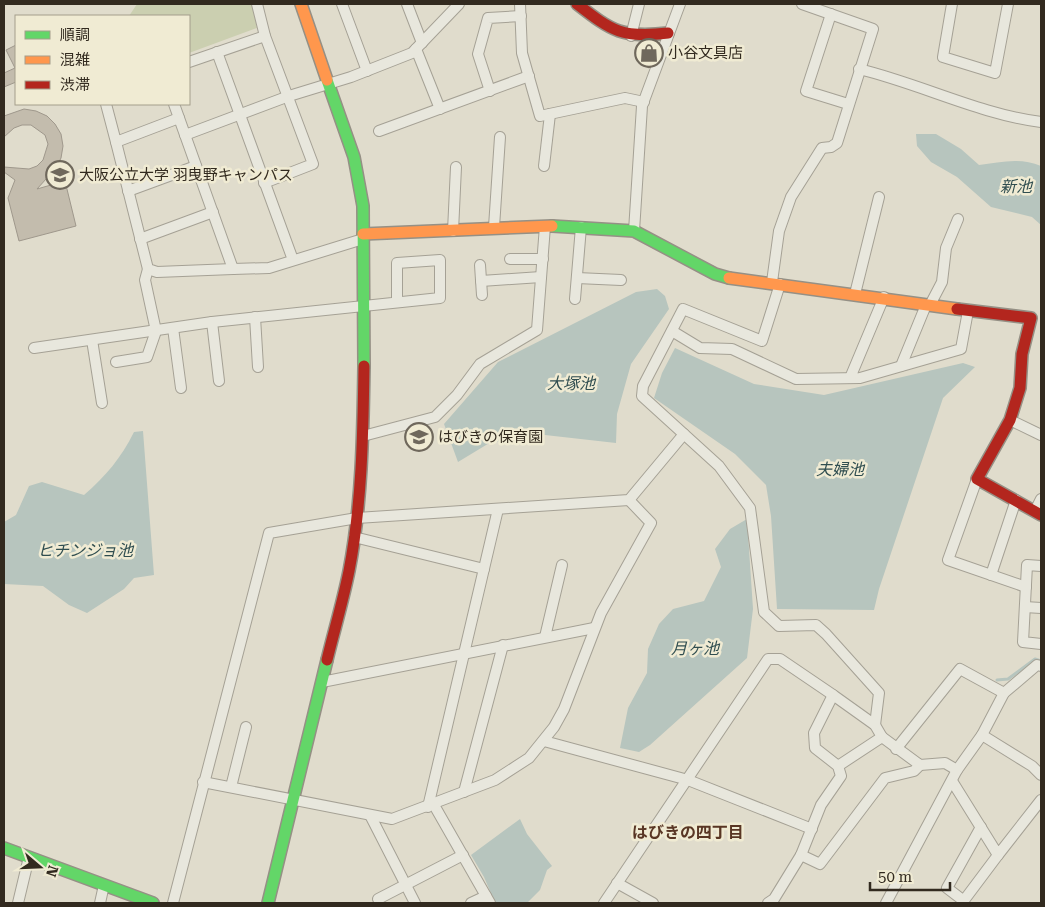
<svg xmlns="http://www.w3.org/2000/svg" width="1045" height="907" viewBox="0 0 1045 907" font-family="'Roboto Serif','Noto Sans JP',serif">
<rect width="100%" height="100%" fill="#e0dccc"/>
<polygon fill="#cbcfb0" points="137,4 252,4 257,28 189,53 189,16 129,16"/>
<g fill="#b7c5be">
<path d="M916,134H936L961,149L979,165C1000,162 1021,157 1041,166V225L1032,217L991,207L957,177L931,162L917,146Z"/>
<polygon points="657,289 665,296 669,309 631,364 617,414 616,443 545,435 511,441 491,442 458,462 444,424 498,362 636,292"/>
<polygon points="675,348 754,384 824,395 963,363 975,367 943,398 879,589 874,610 777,609 771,516 766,485 735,454 654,398 662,373"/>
<path d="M143,431L154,575L134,578L124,589L87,613L69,605L43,586L4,584V522L16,515L29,486L42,482L84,495C106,476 121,458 134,432Z"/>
<polygon points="747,519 753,609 747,658 650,745 639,752 620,748 628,708 647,673 648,649 659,624 673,609 704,601 721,567 715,549 730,529"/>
<polygon points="520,819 527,834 552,866 547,870 540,890 527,903 495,903 484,877 471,855"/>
</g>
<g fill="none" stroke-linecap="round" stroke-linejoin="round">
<polyline stroke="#b7c5be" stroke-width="3" points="997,680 1008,679 1035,659 1041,661"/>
</g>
<g fill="#c3bcad" stroke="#9f988c">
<polygon points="658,43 649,68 638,62 646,44"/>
<polygon points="16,45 16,82 4,87 4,73 15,68 6,50"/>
<polygon points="24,109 36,111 47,116 55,124 61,134 63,146 61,158 56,168 37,189 65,181 76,226 19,241 8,198 15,180 4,172 4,167 29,169 37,166 43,160 48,144 45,135 31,125 22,125 14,128 4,137 4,116"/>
</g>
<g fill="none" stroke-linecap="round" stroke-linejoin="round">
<defs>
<g id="street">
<polyline points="257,4 265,36 313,164 264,183"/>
<polyline points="342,4 367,71"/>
<polyline points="407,4 422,43"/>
<polyline points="520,4 522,53 540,116 625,98 644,102"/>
<polyline points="952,4 943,57 995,73 1008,4"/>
<polyline points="831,14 806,91 848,104"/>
<polyline points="631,36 639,4"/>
<polyline points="416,49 440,109"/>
<polyline points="217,52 293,260"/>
<polyline points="189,62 265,36"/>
<path d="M859,69C921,84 979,114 1041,122"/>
<polyline points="490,91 478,54 488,18 521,16"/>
<polyline points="106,104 116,142 179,118"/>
<polyline points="174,104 233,269 269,268 363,239"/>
<polyline points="379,131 529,76"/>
<polyline points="185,135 289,96 351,77 412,53 459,4"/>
<polyline points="116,142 148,269 157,272 233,269"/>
<polyline points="544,166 550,114"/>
<polyline points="128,191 196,166"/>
<polyline points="494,227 500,137"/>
<polyline points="453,231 456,167"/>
<polyline points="634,231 642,106 680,4"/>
<polyline points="140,239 213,212"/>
<polyline points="510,259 543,259"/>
<polyline points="480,265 482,295"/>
<polyline points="577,278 621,280"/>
<polyline points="481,281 541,277"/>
<polyline points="772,282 779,231 791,197 822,148 831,147 837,143 873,29 802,4"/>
<polyline points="780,284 762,341 683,309 643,386 642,396 719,466 750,508 764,612 779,626 816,625 826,634 879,693 875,725"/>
<polyline points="855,294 879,197"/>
<polyline points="575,299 581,227"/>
<polyline points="930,305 942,282 946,248 958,219"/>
<polyline points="255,317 258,367"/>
<polyline points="212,322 219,381"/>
<polyline points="173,328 181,388"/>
<polyline points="672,331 700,348 732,349 796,379 860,378 961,349 968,311"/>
<polyline points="92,340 102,403"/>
<polyline points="34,348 212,322 440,298 440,260 397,263 397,302"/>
<polyline points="116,362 147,357 156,331 145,280 148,269"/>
<polyline points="901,366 926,305"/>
<polyline points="850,378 884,297"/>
<polyline points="1010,420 1041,435"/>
<polyline points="363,436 435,417 457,395 480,364 537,330 545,226"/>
<polyline points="977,479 948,560 1026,587"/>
<polyline points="1035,511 1041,499"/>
<polyline points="354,537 484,569"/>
<polyline points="1041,566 1027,565 1023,642 1041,644"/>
<polyline points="991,575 1016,500"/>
<polyline points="1025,607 1041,608"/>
<polyline points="545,637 562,565"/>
<polyline points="1041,666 1037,665 1004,693 982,735 1032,766 1041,775"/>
<polyline points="322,682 594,628"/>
<polyline points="544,741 688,780 812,829"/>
<polyline points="896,749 960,669 1004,693"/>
<polyline points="838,766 882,737 920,765 945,763 957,770"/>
<polyline points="952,781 998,855 1041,800"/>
<polyline points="203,782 392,819 495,780 529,758 554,727 564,709 601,613 651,523 629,500"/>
<polyline points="231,787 246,727"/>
<polyline points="464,792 503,645"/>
<polyline points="434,805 490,903"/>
<polyline points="428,807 498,509"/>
<polyline points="370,815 415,903"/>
<polyline points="801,855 820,864 885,778 914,771 920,765"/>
<polyline points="617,883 653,903"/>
<polyline points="378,899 463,855"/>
<polyline points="964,901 947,888 981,827"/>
<polyline points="18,903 29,857"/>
<polyline points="100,903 104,885"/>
<polyline points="173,903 269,533 357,518 629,500 684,434"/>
<polyline points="471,903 486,896"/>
<polyline points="604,903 768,659 780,659 833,695 875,725 882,737"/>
<polyline points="768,903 774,899 801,855 821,805 841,776 838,766 815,748 814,733 833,695"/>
<polyline points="886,903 957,770 982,735"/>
<polyline points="962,903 998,855"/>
</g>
<g id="fast">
<polyline points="327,80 354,157 363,206 364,366"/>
<polyline points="552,226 634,231 715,274 729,278"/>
<polyline points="4,848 153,903"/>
<polyline points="268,903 327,660"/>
</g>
<g id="slow">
<polyline points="301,4 327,80"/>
<polyline points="363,234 552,226"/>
<polyline points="729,278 957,309"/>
</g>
<g id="jam">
<path d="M577,4C613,32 622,38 668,33"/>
<polyline points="957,309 1031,318 1022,354 1020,388 1010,420 977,479 1041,515"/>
<path d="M327,660C334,631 343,601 349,571C362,504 363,434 364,366"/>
</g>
</defs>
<use href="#street" stroke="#a5a195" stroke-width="12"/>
<use href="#fast" stroke="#959085" stroke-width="14"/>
<use href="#slow" stroke="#959085" stroke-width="14"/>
<use href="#jam" stroke="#959085" stroke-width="14"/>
<use href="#street" stroke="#e8e7dd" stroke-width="10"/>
<use href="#fast" stroke="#63d668" stroke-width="11"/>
<use href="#slow" stroke="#ff974d" stroke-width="11"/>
<use href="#jam" stroke="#b3261e" stroke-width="11"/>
</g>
<defs>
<symbol id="shop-ring" viewBox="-11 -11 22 22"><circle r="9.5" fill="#f0ebd3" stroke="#6f685c" stroke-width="1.5"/><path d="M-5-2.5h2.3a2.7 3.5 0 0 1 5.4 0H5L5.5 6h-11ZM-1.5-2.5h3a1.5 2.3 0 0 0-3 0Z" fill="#6f685c"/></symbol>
<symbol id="university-ring" viewBox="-11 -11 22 22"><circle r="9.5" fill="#f0ebd3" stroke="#6f685c" stroke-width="1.5"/><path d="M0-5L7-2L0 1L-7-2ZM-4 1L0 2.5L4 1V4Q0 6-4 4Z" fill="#6f685c"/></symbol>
<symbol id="school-ring" viewBox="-11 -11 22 22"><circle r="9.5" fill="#f0ebd3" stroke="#6f685c" stroke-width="1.5"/><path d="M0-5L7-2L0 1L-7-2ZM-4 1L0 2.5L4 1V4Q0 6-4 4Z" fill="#6f685c"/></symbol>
</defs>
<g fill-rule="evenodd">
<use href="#shop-ring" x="633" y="37" width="32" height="32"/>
<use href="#university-ring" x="44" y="159" width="32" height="32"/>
<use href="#school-ring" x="403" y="421" width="32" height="32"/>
</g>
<g text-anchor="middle" stroke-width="5" stroke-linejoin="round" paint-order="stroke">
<g font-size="15" fill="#322a1f" stroke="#f0ebd3" text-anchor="start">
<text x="668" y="58">小谷文具店</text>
<text x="79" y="180">大阪公立大学 羽曳野キャンパス</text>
<text x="438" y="442">はびきの保育園</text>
</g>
<g font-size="16" font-style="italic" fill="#304e50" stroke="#f0ebd3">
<text x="1016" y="192">新池</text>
<text x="571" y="389">大塚池</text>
<text x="840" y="475">夫婦池</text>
<text x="85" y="556">ヒチンジョ池</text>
<text x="695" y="654">月ヶ池</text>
</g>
<g font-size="16" font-weight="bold" fill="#593624" stroke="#f0ebd3">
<text x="688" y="838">はびきの四丁目</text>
</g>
</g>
<rect width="1045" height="907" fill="none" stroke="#322a1f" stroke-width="10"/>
<rect x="15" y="15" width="175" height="90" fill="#f0ebd3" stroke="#a49e8b"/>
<rect x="25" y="31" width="25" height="8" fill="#63d668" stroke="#a49e8b"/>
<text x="60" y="40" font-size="15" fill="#322a1f">順調</text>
<rect x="25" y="56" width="25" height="8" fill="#ff974d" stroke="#a49e8b"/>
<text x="60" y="65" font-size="15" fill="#322a1f">混雑</text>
<rect x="25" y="81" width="25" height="8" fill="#b3261e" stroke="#a49e8b"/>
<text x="60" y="90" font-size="15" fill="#322a1f">渋滞</text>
<g transform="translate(40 867) rotate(109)" stroke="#f0ebd3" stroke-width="4" paint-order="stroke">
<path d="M0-4L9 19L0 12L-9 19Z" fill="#322a1f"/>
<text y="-8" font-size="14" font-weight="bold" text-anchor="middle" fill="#322a1f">N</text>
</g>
<path d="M870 882v8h80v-8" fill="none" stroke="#322a1f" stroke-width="2.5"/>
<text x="878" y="882" font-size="15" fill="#322a1f" stroke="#f0ebd3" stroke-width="4" paint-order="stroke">50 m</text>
</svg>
